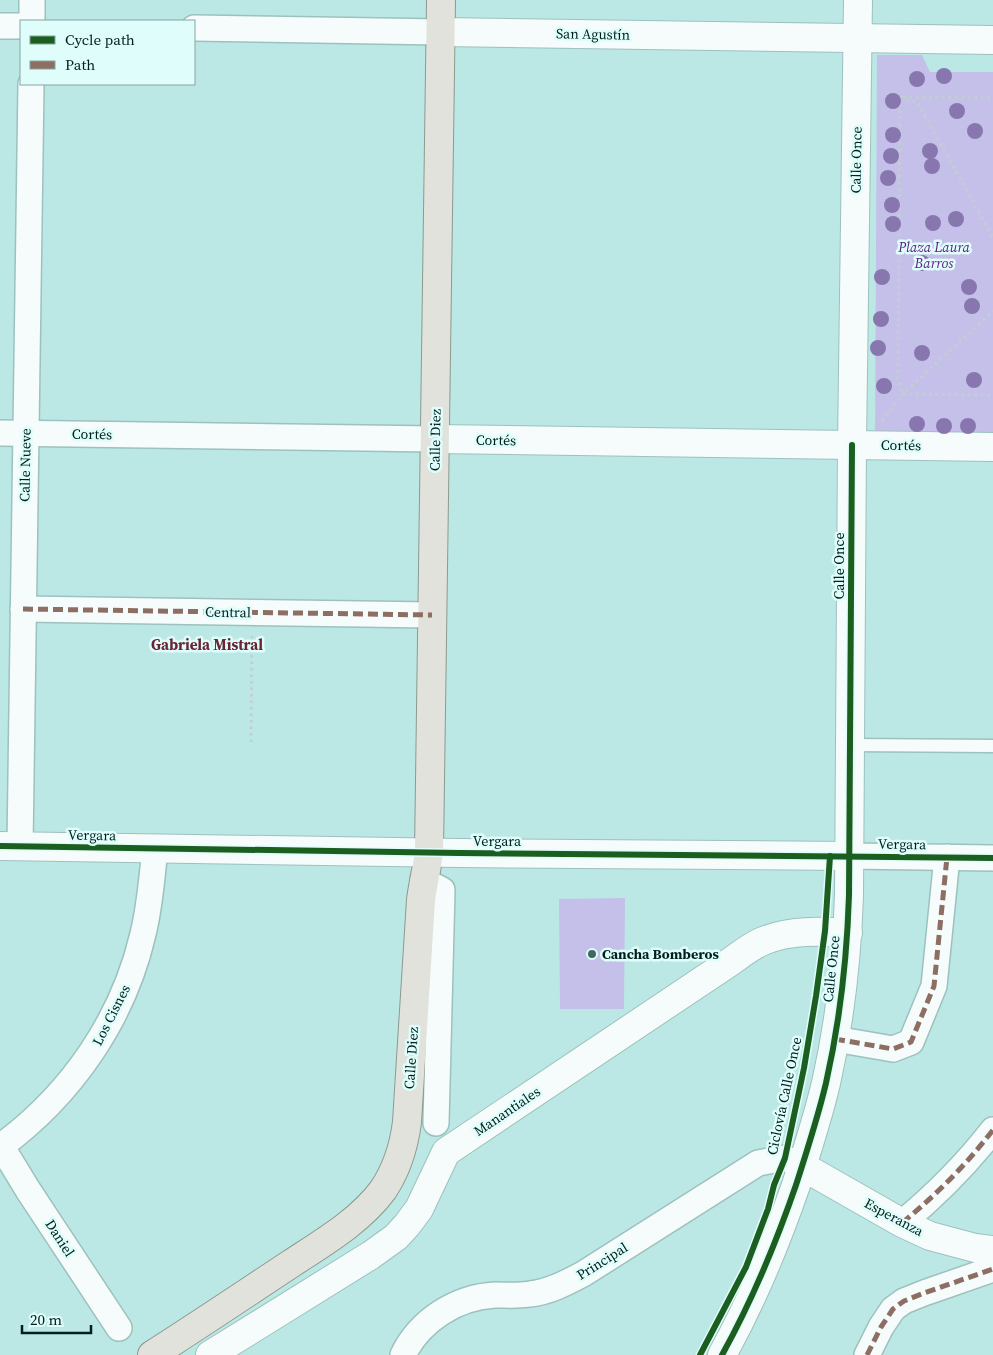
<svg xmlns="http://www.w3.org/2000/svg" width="993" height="1355" viewBox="0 0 993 1355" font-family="'Source Serif 4',serif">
<rect width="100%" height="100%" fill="#bbe8e5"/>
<g fill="#c5c0ea">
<polygon points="877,55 922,55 930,72 993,72 993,438 875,437"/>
<polygon points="625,898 624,1009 560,1009 559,899"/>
</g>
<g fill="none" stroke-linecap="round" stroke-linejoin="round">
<defs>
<polyline id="service" points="850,745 993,746"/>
<g id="minor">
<polyline points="32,21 32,0"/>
<polyline points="0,26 21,26"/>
<polyline points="194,28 441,32"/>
<polyline points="0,433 435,439"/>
<polyline points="23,609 432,615"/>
<polyline points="20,846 31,84"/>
<polyline points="849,856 993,858"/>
<polyline points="423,880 442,890 436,1123"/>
<polyline points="835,1039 893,1049 911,1042 934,986 947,857"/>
<polyline points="0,1144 28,1190 119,1328"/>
<path d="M0,1147C71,1095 123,1020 143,934C150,906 152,877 155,848"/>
<path d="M902,1223C937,1194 965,1166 993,1130"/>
<path d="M403,1355C420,1320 457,1297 495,1295C507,1295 518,1296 530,1294C549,1292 566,1283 583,1274L758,1163L785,1158L802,1166"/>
<polyline points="867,1355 881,1327 893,1309 904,1301 924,1293 993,1269"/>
</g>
<g id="tertiary">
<polyline points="0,846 459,853 849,856"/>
<polyline points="802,1166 902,1223 930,1236 975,1248 993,1250"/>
<path d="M210,1355L371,1255L396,1237L407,1225L419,1209L446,1152L730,962C740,955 751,946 763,941C790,930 819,931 848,933"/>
<path d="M722,1355C752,1301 776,1243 796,1185C807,1151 818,1117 826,1083C840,1021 847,958 849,895L852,445"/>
</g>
<g id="secondary">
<polyline points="441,32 993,40"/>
<polyline points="435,439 993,447"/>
<polyline points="852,445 858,0"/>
</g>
<path id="primary" d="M152,1355C199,1325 245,1294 292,1263C324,1242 360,1221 383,1190C397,1169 404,1146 407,1122L421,900C423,884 427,868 429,852L441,0"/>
</defs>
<use href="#service" stroke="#9dc1be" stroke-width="15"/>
<use href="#minor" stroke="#9dc1be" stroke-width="28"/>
<use href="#tertiary" stroke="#9dc1be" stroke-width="30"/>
<use href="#secondary" stroke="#9dc1be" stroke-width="30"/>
<use href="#primary" stroke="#8c9a8e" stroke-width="30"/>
<g stroke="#c1cfce" stroke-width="3" stroke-dasharray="2.5 4" stroke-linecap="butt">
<polyline points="900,97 898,378 903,394"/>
<polyline points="900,97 918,103 993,238"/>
<polyline points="903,97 993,98"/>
<polyline points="903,394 993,395"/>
<polyline points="882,421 903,394 993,311"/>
<polyline points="251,742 252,636"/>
</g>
<use href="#service" stroke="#f5fcfb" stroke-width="12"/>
<use href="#minor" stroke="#f5fcfb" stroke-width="25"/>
<use href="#tertiary" stroke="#f5fcfb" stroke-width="28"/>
<use href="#secondary" stroke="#f5fcfb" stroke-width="28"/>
<use href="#primary" stroke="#e0e2db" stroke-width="28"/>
<g stroke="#8d6e63" stroke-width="5" stroke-dasharray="10 5" stroke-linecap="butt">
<polyline points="23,609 432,615"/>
<polyline points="835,1039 893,1049 911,1042 934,986 947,857"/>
<path d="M902,1223C937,1194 965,1166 993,1130"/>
<polyline points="867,1355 881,1327 893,1309 904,1301 924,1293 993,1269"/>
</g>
<defs>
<g id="cycleway">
<polyline points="0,846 459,853 993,858"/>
<polyline points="700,1355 746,1267 768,1209 774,1185 785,1158 804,1068 816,996 825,931 830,856"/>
<path d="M722,1355C752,1301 776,1243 796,1185C807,1151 818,1117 826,1083C840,1021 847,958 849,895L852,445"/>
</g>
</defs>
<use href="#cycleway" stroke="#dffdfa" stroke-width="9"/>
<use href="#cycleway" stroke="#1b5e20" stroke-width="6"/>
</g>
<g fill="#8876af">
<circle cx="944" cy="76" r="8"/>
<circle cx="917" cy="79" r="8"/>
<circle cx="893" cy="101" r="8"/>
<circle cx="957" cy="111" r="8"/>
<circle cx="975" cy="131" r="8"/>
<circle cx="893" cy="135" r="8"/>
<circle cx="930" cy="151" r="8"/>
<circle cx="891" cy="156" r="8"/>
<circle cx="932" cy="166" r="8"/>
<circle cx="888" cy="178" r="8"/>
<circle cx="892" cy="205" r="8"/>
<circle cx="956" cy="219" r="8"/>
<circle cx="933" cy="223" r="8"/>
<circle cx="893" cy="224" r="8"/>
<circle cx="922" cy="263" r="8"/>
<circle cx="882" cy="277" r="8"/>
<circle cx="969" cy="287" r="8"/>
<circle cx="972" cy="306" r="8"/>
<circle cx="881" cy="319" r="8"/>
<circle cx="878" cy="348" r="8"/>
<circle cx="922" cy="353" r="8"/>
<circle cx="974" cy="380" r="8"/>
<circle cx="884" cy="386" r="8"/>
<circle cx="917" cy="424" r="8"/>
<circle cx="944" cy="426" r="8"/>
<circle cx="968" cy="426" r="8"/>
</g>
<circle fill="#416664" stroke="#dffdfa" stroke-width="2" cx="592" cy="954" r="5"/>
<g text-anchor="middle" stroke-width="5" stroke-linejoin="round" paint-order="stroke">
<g font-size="14" fill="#00201e" stroke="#dffdfa">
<text transform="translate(593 34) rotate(1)" y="5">San Agustín</text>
<text transform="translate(856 160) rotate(-89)" y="5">Calle Once</text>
<text transform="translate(92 434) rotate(1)" y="5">Cortés</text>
<text transform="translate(435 440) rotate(-89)" y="5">Calle Diez</text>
<text transform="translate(496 440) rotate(1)" y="5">Cortés</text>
<text transform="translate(901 445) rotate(1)" y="5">Cortés</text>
<text transform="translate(25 465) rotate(-89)" y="5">Calle Nueve</text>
<text transform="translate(839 566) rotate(-90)" y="5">Calle Once</text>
<text transform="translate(228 612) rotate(1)" y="5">Central</text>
<text transform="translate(92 835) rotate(1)" y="5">Vergara</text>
<text x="497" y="846">Vergara</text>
<text transform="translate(902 844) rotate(1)" y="5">Vergara</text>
<text transform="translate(831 969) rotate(-84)" y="5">Calle Once</text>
<text transform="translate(111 1015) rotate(-63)" y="5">Los Cisnes</text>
<text transform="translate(411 1058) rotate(-86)" y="5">Calle Diez</text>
<text transform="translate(784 1096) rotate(-78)" y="5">Ciclovía Calle Once</text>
<text transform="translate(507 1111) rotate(-34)" y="5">Manantiales</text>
<text transform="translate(894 1217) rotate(28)" y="5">Esperanza</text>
<text transform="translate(60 1238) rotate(57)" y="5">Daniel</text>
<text transform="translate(602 1261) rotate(-32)" y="5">Principal</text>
</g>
<g font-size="14" font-style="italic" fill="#5e1982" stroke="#dffdfa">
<text x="934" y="252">Plaza Laura<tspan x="934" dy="16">Barros</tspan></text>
</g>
<g font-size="14" font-weight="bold" fill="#00201e" stroke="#dffdfa" text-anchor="start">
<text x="602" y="959">Cancha Bomberos</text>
</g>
<g font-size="15" font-weight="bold" fill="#692433" stroke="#dffdfa">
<text x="207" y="650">Gabriela Mistral</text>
</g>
</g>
<rect x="20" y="20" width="175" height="65" fill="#dffdfa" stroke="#86a5a2"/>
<rect x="30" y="36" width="25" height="8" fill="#1b5e20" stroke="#86a5a2"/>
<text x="65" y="45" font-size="15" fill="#00201e">Cycle path</text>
<rect x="30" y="61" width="25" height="8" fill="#8d6e63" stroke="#86a5a2"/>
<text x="65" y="70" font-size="15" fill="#00201e">Path</text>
<path d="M22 1325v8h69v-8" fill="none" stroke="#00201e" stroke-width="2.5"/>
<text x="30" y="1325" font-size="15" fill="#00201e" stroke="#dffdfa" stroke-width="4" paint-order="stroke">20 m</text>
</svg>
